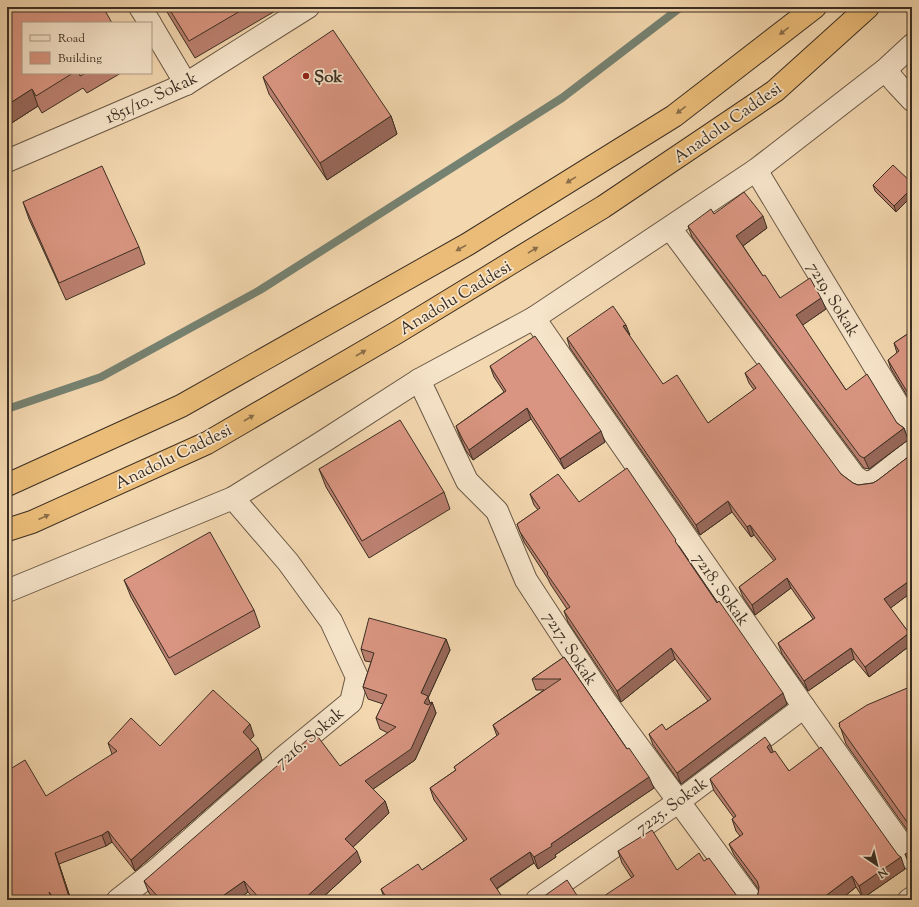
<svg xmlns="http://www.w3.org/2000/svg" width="919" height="907" viewBox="0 0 919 907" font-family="'Sorts Mill Goudy',serif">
<rect width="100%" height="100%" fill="#f3d7af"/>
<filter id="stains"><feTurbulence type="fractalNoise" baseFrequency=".005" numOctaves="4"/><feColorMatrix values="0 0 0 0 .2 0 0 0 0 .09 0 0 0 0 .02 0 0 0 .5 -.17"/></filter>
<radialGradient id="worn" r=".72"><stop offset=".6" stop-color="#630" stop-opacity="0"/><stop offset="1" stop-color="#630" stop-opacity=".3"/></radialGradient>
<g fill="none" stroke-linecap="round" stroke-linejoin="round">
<polyline stroke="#768271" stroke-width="8" points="7,409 101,377 260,290 562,98 681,7"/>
<defs>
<g id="minor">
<polyline points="140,7 150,23"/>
<polyline points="151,25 186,84"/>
<polyline points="885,70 897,84 912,100"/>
<polyline points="7,161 186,84 308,7"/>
<polyline points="756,170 912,428"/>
<polyline points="670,228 855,477 864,483 874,481 912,451"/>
<polyline points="534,318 804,707 912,859"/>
<polyline points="419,380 467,481 497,511 526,580 605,701 751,900"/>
<polyline points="118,900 155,871 284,757 351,702 357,677 331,621 288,562 233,498"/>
<polyline points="537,900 678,802 804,707"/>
<polyline points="909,900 912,898"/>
</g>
<polyline id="tertiary" points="7,591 233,498 321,443 419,380 534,318 756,170 885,70 912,45"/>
<g id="trunk">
<polyline points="7,485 181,406 468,244 674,116 815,7"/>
<polyline points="7,530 32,522 207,443 396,333 603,207 775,91 868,7"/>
</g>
</defs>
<use href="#minor" stroke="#6a5946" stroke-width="24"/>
<use href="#tertiary" stroke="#6a5946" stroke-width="24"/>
<use href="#trunk" stroke="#3c2f23" stroke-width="24"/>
<use href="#minor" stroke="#f7e5cb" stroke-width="22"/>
<use href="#tertiary" stroke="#f7e5cb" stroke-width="22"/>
<use href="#trunk" stroke="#eabc78" stroke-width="22"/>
</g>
<g fill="#bb806f" stroke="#3c2f23">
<polygon points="7,7 23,73 121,73 87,93 83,88 42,113 38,106 7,126"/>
<polygon points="164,7 282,7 195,58"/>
<polygon points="263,77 391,116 397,134 327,180 269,94"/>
<polygon points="912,183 912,196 896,212 875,191 873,185"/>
<polygon points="23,202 139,247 145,264 66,300 29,219"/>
<polygon points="714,214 767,228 743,246 763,276 780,298 826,309 802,325 846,390 897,423 904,428 908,440 869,469 864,468 692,237 688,226"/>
<polygon points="912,331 912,404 891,369 888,360 897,353 894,343"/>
<polygon points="567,338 663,384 708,423 754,390 749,383 745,373 841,474 853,483 858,485 873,483 878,480 912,454 912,592 890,608 909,633 912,640 912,644 869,677 854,659 808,691 782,654 778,643 813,619 791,588 755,615 743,597 739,587 774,561 754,535 751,537 732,512 700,535 570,348"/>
<polygon points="490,366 605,442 564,469 531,419 473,460 466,451 460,437 456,426 504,392 494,377"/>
<polygon points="319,469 444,492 450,509 369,558 326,487"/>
<polygon points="530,494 579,502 679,546 787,704 681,784 653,745 649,734 666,730 708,701 675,659 621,702 568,622 564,611 567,609 551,585 548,579 524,542 517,524 538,510 534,505"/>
<polygon points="124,580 254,610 260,627 175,675 131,597"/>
<polygon points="446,639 450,650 428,698 430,703 432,702 436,713 415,760 373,789 385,801 389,813 353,847 361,862 320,900 255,900 248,892 237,900 155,900 149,893 144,881 340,766 388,733 380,729 376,718 383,704 368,699 363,687 371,662 365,661 361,649"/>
<polygon points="564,657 654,788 555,855 556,857 538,869 534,863 497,889 503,900 385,900 381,889 422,870 464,841 434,800 430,788 456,770 454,767 497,736 493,725 544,690 536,690 532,679"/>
<polygon points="912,686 912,837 846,744 839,723"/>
<polygon points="254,736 250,740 258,748 262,760 135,871 112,842 106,846 59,864 71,900 7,900 112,754 108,743 160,746"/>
<polygon points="773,752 789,771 905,869 863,898 856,887 840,900 750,900 754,898 758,894 759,890 734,855 729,844 740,836 736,831 732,819 734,818 714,791 710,779"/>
<polygon points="618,851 677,870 704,861 737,896 741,900 631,877 622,863"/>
<polygon points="912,852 912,872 905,854"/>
</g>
<g fill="#98685a" stroke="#3c2f23">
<polygon points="568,7 573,7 569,11"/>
<polygon points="32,89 38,106 7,126 7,105"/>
<polygon points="391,116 397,134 327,180 320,163"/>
<polygon points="912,188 912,196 896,212 894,206"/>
<polygon points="763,216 767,228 740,248 736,236"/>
<polygon points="821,298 826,309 800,327 796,315"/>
<polygon points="626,325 630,335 623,326"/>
<polygon points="527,408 531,419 473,460 469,450"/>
<polygon points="904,428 908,440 869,469 864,458"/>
<polygon points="601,431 605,442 564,469 560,459"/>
<polygon points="728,501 732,512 700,535 696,525"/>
<polygon points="750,525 754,535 751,537 747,527"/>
<polygon points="787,578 791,588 755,615 752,605"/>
<polygon points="912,579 912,592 888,610 884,599"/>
<polygon points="909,633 912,640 912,644 869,677 865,667"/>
<polygon points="446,639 450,650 428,698 431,705 432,702 436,713 415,760 369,792 365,781 424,703 421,693"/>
<polygon points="671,648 675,659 621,702 617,691"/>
<polygon points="851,648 854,659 808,691 804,681"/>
<polygon points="783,693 787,704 681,784 677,773"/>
<polygon points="250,724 254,736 247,743 243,732"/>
<polygon points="770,744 775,756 772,758 767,747"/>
<polygon points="258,748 262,760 135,871 131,860"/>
<polygon points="649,777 654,788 555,855 556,857 538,869 534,857 551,844"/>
<polygon points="385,801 389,813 350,850 345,839"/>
<polygon points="108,831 112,842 106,846 102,835"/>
<polygon points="357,851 361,862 320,900 303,900"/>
<polygon points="530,852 534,863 494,890 490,879"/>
<polygon points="55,853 59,864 71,900 70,900"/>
<polygon points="901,857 905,869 863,898 859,886"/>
<polygon points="852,876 856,887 840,900 820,900"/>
<polygon points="244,881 248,892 237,900 217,900"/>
<polygon points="501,895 503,900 494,900"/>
</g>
<g fill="#d99581" stroke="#3c2f23">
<polygon points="7,7 103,7 112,23 23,23 23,73 73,73 36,96 32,89 7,105"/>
<polygon points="168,7 247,7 189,41"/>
<polygon points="333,30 391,116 320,163 263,77"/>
<polygon points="79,73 86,73 80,76"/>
<polygon points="893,165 912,183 912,188 894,206 873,185"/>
<polygon points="102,166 139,247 59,283 23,202"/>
<polygon points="744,192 763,216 736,236 763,276 765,275 780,298 810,278 821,298 796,315 846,390 867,374 897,423 904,428 864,458 860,456 688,226 711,209 714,214"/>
<polygon points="613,306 626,325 623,326 663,384 677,375 708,423 756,388 745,373 759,363 841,474 853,483 858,485 873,483 878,480 912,454 912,579 884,599 909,633 865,667 851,648 804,681 778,643 815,618 787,578 752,605 739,587 776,559 750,525 747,527 728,501 696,525 567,338"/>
<polygon points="912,331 912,400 888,360 899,351 894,343"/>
<polygon points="535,336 601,431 560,459 527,408 469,450 463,440 456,426 506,391 490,366"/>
<polygon points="400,420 444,492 362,541 319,469"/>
<polygon points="627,468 676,540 675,541 717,603 719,601 783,693 677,773 649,734 662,724 666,730 711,699 671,648 617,691 564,611 570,607 547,574 548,573 520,532 517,524 540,508 530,494 558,474 579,502"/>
<polygon points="210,532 254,610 169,658 124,580"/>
<polygon points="369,618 446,639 421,693 428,696 424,703 428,705 432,702 411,749 365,781 385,801 345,839 357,851 303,900 265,900 263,898 261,900 244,881 217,900 156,900 159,898 144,881 315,733 340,766 396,727 376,718 387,695 363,687 374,653 361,649"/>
<polygon points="564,657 627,749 629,748 649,777 551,844 552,846 534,857 530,852 490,879 501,895 494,900 388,900 381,889 418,864 422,870 467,839 430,788 456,770 454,767 499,734 493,725 561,679 532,679"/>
<polygon points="912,686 912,829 839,726 840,726 839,723 867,705"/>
<polygon points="213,690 250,724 243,732 258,748 131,860 108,831 102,835 55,853 70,900 56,900 49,892 52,900 7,900 7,771 25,760 46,796 117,751 108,743 131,718 160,746"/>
<polygon points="765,737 770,744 767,747 771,753 775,751 789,771 821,747 898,855 901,857 859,886 852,876 820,900 750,900 754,898 758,894 759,887 757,881 729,844 743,834 732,819 736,816 710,779"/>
<polygon points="652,830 677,870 699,853 704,861 709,858 737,896 741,900 744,900 598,900 634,876 618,851"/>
<polygon points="912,852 912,865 905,854"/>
<polygon points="567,880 580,900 536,900 540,899"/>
</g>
<defs><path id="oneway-solid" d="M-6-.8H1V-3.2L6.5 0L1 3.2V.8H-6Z"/></defs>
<g fill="#8a6e49">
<use href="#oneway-solid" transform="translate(784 31) rotate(142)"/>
<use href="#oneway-solid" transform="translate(681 110) rotate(142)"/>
<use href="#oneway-solid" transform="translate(571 180) rotate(148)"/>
<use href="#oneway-solid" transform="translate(461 248) rotate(151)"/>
<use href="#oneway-solid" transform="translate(533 250) rotate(-31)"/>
<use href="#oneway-solid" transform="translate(361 353) rotate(-30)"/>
<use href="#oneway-solid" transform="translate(249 418) rotate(-30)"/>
<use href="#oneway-solid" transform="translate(44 517) rotate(-24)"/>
</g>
<circle fill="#8f2418" stroke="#f7e5cb" stroke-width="1.5" cx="306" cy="76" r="4"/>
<g text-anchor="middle" stroke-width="3.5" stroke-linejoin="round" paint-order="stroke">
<g font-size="17" font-weight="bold" fill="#3c2f23" stroke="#f7e5cb" text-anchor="start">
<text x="314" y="82">Şok</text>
</g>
<g font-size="17" fill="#3c2f23" stroke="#f7e5cb">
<text transform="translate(151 97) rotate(-25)" y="6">1851/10. Sokak</text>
<text transform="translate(727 122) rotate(-35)" y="6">Anadolu Caddesi</text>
<text transform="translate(455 297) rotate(-31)" y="6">Anadolu Caddesi</text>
<text transform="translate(834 299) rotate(59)" y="6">7219. Sokak</text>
<text transform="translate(173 456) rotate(-26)" y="6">Anadolu Caddesi</text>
<text transform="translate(722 589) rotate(55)" y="6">7218. Sokak</text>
<text transform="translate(571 648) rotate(57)" y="6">7217. Sokak</text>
<text transform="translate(309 737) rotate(-40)" y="6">7216. Sokak</text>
<text transform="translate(671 805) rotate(-36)" y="6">7225. Sokak</text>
</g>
</g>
<rect width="919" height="907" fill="none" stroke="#f3d7af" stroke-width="24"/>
<rect x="8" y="8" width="903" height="891" fill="none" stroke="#3c2f23" stroke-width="2"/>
<rect x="12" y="12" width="895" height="883" fill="none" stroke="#3c2f23"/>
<rect x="22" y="22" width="130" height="52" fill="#f7e5cb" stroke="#ac9c88"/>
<rect x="30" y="35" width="20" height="6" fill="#f7e5cb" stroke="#ac9c88"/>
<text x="58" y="42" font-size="12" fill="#3c2f23">Road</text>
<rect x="30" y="52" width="20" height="12" fill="#d99581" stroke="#ac9c88"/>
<text x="58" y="62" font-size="12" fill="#3c2f23">Building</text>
<g transform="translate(877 865) rotate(145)" stroke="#f7e5cb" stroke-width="3" paint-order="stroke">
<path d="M0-3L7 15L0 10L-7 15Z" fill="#3c2f23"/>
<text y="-6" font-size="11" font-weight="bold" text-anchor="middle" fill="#3c2f23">N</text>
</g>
<rect width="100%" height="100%" filter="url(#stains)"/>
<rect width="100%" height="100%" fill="url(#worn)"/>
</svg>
